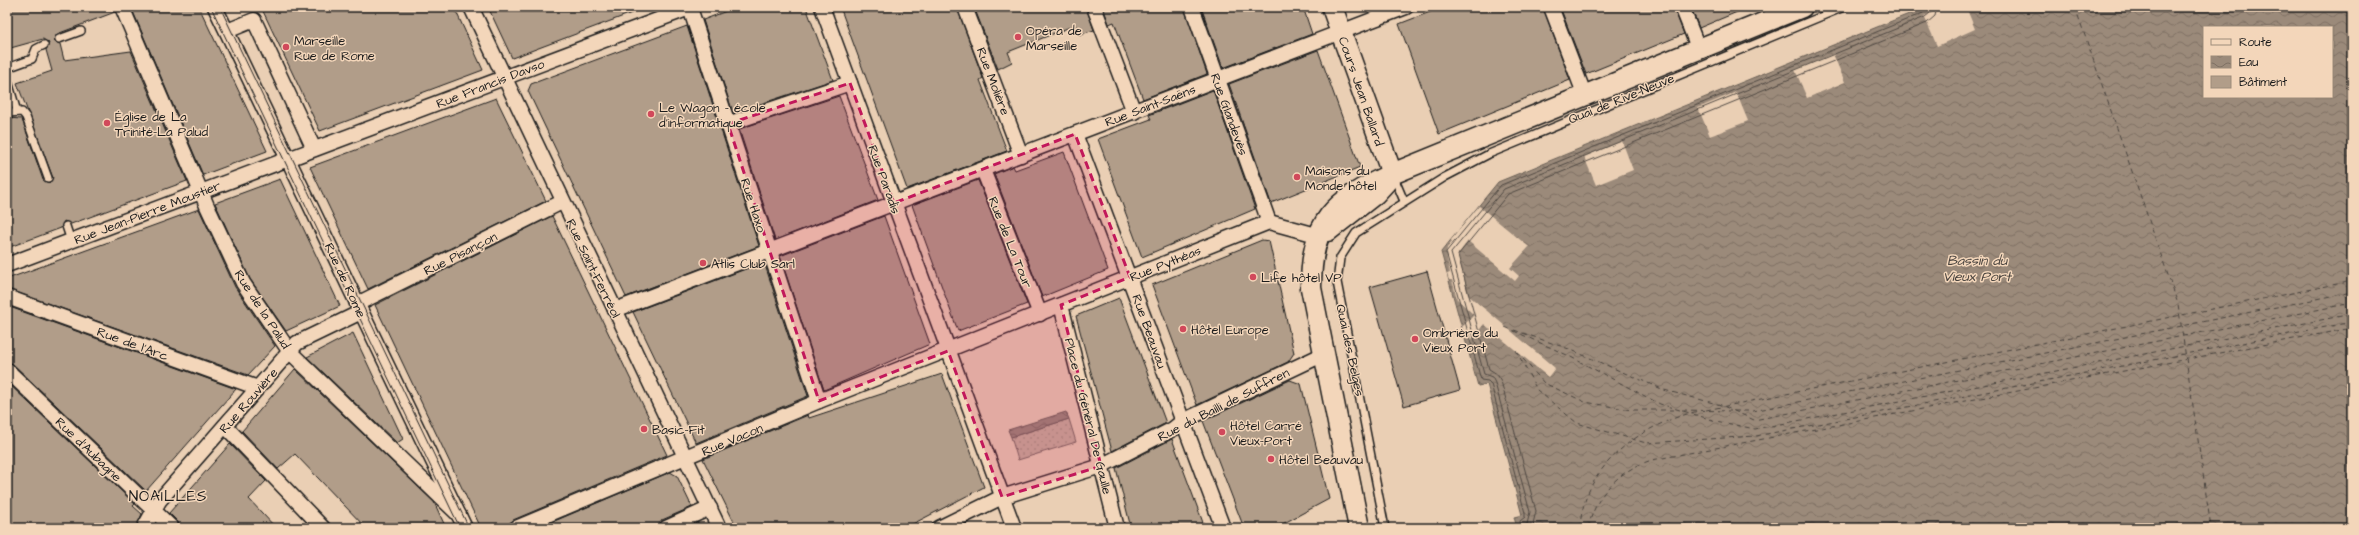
<svg xmlns="http://www.w3.org/2000/svg" width="2359" height="535" viewBox="0 0 2359 535" font-family="'Architects Daughter',sans-serif">
<defs>
<pattern id="grass-dots" width="8" height="8" patternUnits="userSpaceOnUse"><rect width="8" height="8" fill="#c8b19b"/><path d="M2 2h.1M6 6h.1" fill="none" stroke="#ab9885" stroke-width="1.8" stroke-linecap="round"/></pattern>
<pattern id="water-waves" width="16" height="10" patternUnits="userSpaceOnUse"><rect width="16" height="10" fill="#9b8a7a"/><path d="M0 5q4-4 8 0t8 0" fill="none" stroke="#7e7063"/></pattern>
</defs>
<rect width="100%" height="100%" fill="#eacfb4"/>
<filter id="ink" filterUnits="userSpaceOnUse"><feTurbulence type="fractalNoise" baseFrequency=".025" numOctaves="2"/><feDisplacementMap in="SourceGraphic" scale="8" xChannelSelector="R" yChannelSelector="G"/><feConvolveMatrix kernelMatrix="1 2 1 2 8 2 1 2 1" color-interpolation-filters="sRGB"/></filter>
<g filter="url(#ink)">
<polygon fill="url(#grass-dots)" stroke="#72665c" points="1069,419 1076,442 1018,460 1011,437"/>
<g fill="url(#water-waves)" stroke="#685e54" fill-rule="evenodd">
<path d="M1926,7H2352V528H1517L1514,517L1522,515L1487,384L1478,386L1441,252L1498,182ZM2204,27H2332V97H2204Z"/>
<polygon points="1066,412 1069,419 1011,437 1008,430"/>
</g>
<g fill="#eacfb4">
<polygon points="1946,7 1966,7 1975,29 1937,46 1924,16"/>
<polygon points="1833,54 1845,82 1807,98 1795,70"/>
<polygon points="1736,92 1748,121 1710,136 1698,108"/>
<polygon points="1622,141 1633,170 1596,185 1584,157"/>
<polygon points="1479,206 1529,247 1510,268 1519,276 1515,281 1468,241 1458,254 1468,295 1555,368 1548,377 1484,324 1472,339 1468,336 1465,339 1462,327 1474,315 1457,299 1452,280 1449,280 1447,274 1450,273 1446,254 1447,248 1452,242 1451,240"/>
</g>
<g fill="none" stroke-linecap="round" stroke-linejoin="round">
<g stroke="#4f4842" stroke-width="1">
<polyline points="1521,528 1520,521 1525,517 1525,513 1491,384 1488,381 1481,380 1446,252 1501,185 1923,13 1926,7"/>
<polyline points="1526,528 1530,512 1495,383 1492,377 1484,374 1451,253 1504,189 1925,17 1930,13 1931,7"/>
<polyline points="1532,528 1536,511 1501,381 1497,374 1489,369 1458,255 1508,194 1927,23 1935,16 1937,7"/>
</g>
<g stroke="#48423d" stroke-width="1" stroke-dasharray="5 4" stroke-linecap="butt">
<polyline points="2075,7 2178,304 2211,528"/>
<polyline points="1505,327 1567,355 1660,404 1716,421 1755,429 2352,314"/>
<polyline points="1514,330 1569,349 1664,390 1721,405 1754,420 2352,303"/>
<polyline points="1516,350 1537,390 1577,423 1646,443 1756,436 2352,322"/>
<polyline points="1517,352 1544,383 1585,402 1631,410 1677,410"/>
<polyline points="1682,410 1731,411"/>
<polyline points="1706,410 2352,281"/>
<polyline points="1734,411 1753,411 2352,292"/>
<path d="M1580,528C1583,465 1643,423 1699,411"/>
<path d="M1588,528C1596,494 1619,470 1652,460L2352,328"/>
</g>
</g>
<g fill="#b19d89" stroke="#1c1c1c">
<polygon points="7,7 114,7 115,12 57,34 54,41 60,44 64,60 131,51 187,181 71,224 64,221 61,228 7,248 7,118 22,119 43,180 49,183 53,178 17,83 52,71 46,50 49,43 43,39 7,49"/>
<polygon points="131,7 199,7 267,151 203,175"/>
<polygon points="261,7 454,7 483,70 320,131"/>
<polygon points="488,7 644,7 645,8 512,58"/>
<polygon points="737,7 806,7 833,80 733,113 703,20"/>
<polygon points="840,7 957,7 983,78 980,80 1007,151 907,189"/>
<polygon points="974,7 1086,7 1094,30 1079,35 1075,25 1008,52 1012,62 998,69"/>
<polygon points="1103,7 1184,7 1207,74 1143,99 1114,22 1109,24"/>
<polygon points="1201,7 1303,7 1312,34 1223,68"/>
<polygon points="1443,7 1543,7 1570,80 1439,134 1399,24"/>
<polygon points="1560,7 1674,7 1684,34 1586,74"/>
<polygon points="1691,7 1749,7 1699,28"/>
<polygon points="687,26 759,246 626,297 528,91 531,84"/>
<polygon points="1318,50 1360,167 1271,203 1229,84"/>
<polygon points="1213,90 1255,209 1142,257 1098,139 1151,119 1149,115"/>
<polygon points="839,96 878,200 775,240 739,129"/>
<polygon points="496,98 546,201 368,289 310,167"/>
<polygon points="1064,152 1108,270 1042,297 994,174 1013,166 1015,170"/>
<polygon points="280,179 340,306 286,331 250,279 215,203"/>
<polygon points="978,180 1027,304 958,331 912,205"/>
<polygon points="199,209 235,287 275,346 248,375 7,289 7,279"/>
<polygon points="552,216 667,455 513,520 508,528 481,528 375,305"/>
<polygon points="884,216 930,344 824,390 780,256"/>
<polygon points="1262,240 1269,241 1294,353 1288,362 1197,405 1152,285"/>
<polygon points="764,262 808,396 696,443 633,312"/>
<polygon points="1427,271 1460,390 1404,406 1370,287"/>
<polygon points="1119,298 1166,423 1112,451 1076,316"/>
<polygon points="7,306 236,389 146,491 13,364 7,362"/>
<polygon points="353,333 403,439 397,443 307,357"/>
<polygon points="295,369 434,502 446,528 366,528 295,454 278,469 242,431"/>
<polygon points="942,374 984,487 905,528 737,528 703,459 808,415 809,418"/>
<polygon points="1290,380 1301,384 1329,499 1275,528 1244,528 1203,421"/>
<polygon points="7,382 135,504 133,506 142,514 136,528 7,528"/>
<polygon points="1172,439 1205,528 1131,528 1116,468"/>
<polygon points="230,444 266,481 249,499 276,528 180,528 178,522 169,513"/>
<polygon points="670,472 677,476 692,507 662,520 658,528 538,528"/>
</g>
<g fill="none" stroke-linecap="round" stroke-linejoin="round">
<defs>
<g id="lane">
<polyline points="59,39 81,31"/>
<polyline points="7,74 10,67 32,59 36,49 44,45"/>
<polyline points="7,78 17,112"/>
<polyline points="7,113 22,112 26,117 48,178"/>
<polyline points="1393,175 1404,201"/>
<polyline points="66,226 71,241"/>
<polyline points="1385,528 1337,282 1340,258 1356,233 1445,177 1489,154 1844,7"/>
</g>
<g id="street">
<polyline points="122,7 207,206 243,283 290,352 459,515"/>
<polyline points="215,7 465,528"/>
<polyline points="471,7 719,528"/>
<polyline points="822,7 1014,528"/>
<polyline points="965,7 1021,155"/>
<polyline points="1094,7 1134,112"/>
<polyline points="1192,7 1269,222"/>
<polyline points="1551,7 1585,96"/>
<polyline points="1682,7 1699,50"/>
<polyline points="690,8 819,401"/>
<polyline points="227,31 254,20 314,149"/>
<polyline points="728,124 850,83"/>
<polyline points="1075,134 1223,528"/>
<polyline points="983,170 1040,314"/>
<polyline points="1269,222 1320,236"/>
<polyline points="7,265 692,7"/>
<polyline points="7,297 258,388"/>
<polyline points="357,304 562,202"/>
<polyline points="1061,305 1117,528"/>
<polyline points="615,310 1406,7"/>
<polyline points="7,370 172,528"/>
<polyline points="225,426 323,528"/>
<polyline points="144,528 159,501 297,343 361,312"/>
<polyline points="516,528 819,401 1269,222"/>
<polyline points="666,528 710,508"/>
<polyline points="939,528 1002,497 1101,466 1173,429 1183,421 1324,354"/>
</g>
<g id="secondary">
<polyline points="1332,7 1392,174"/>
<polyline points="1328,231 1375,194 1386,182"/>
<path d="M1359,528L1311,288C1311,221 1334,200 1392,174L1802,7"/>
</g>
</defs>
<use href="#lane" stroke="#1c1c1c" stroke-width="10"/>
<use href="#street" stroke="#1c1c1c" stroke-width="17"/>
<use href="#secondary" stroke="#1c1c1c" stroke-width="23"/>
<use href="#lane" stroke="#f3d6ba" stroke-width="7"/>
<use href="#street" stroke="#f3d6ba" stroke-width="14"/>
<use href="#secondary" stroke="#f3d6ba" stroke-width="20"/>
<g stroke="#1c1c1c" stroke-width="1">
<polyline points="211,7 460,528"/>
<polyline points="220,7 469,528"/>
</g>
</g>
</g>
<path fill="#c2185b" fill-opacity="0.2" stroke="#c2185b" stroke-width="3" stroke-dasharray="8 5" stroke-linejoin="round" d="M850,83L894,203L1075,134L1130,277L1061,305L1101,466L1002,497L948,351L819,401L728,124Z"/>
<g fill="#d1495b" stroke="#f3d6ba" stroke-width="1.5">
<circle cx="1018" cy="37" r="4"/>
<circle cx="286" cy="47" r="4"/>
<circle cx="651" cy="114" r="4"/>
<circle cx="107" cy="123" r="4"/>
<circle cx="1297" cy="177" r="4"/>
<circle cx="703" cy="263" r="4"/>
<circle cx="1253" cy="277" r="4"/>
<circle cx="1183" cy="329" r="4"/>
<circle cx="1415" cy="339" r="4"/>
<circle cx="644" cy="429" r="4"/>
<circle cx="1222" cy="432" r="4"/>
<circle cx="1271" cy="459" r="4"/>
</g>
<g text-anchor="middle" stroke-width="3" stroke-linejoin="round" paint-order="stroke">
<g font-size="13" fill="#1c1c1c" stroke="#f3d6ba" text-anchor="start">
<text x="1026" y="35">Opéra de<tspan x="1026" dy="15">Marseille</tspan></text>
<text x="294" y="45">Marseille<tspan x="294" dy="15">Rue de Rome</tspan></text>
<text x="659" y="112">Le Wagon - école<tspan x="659" dy="15">d'informatique</tspan></text>
<text x="115" y="121">Église de La<tspan x="115" dy="15">Trinité-La Palud</tspan></text>
<text x="1305" y="175">Maisons du<tspan x="1305" dy="15">Monde hôtel</tspan></text>
<text x="711" y="268">Atlis Club Sarl</text>
<text x="1261" y="282">Life hôtel VP</text>
<text x="1191" y="334">Hôtel Europe</text>
<text x="1423" y="337">Ombrière du<tspan x="1423" dy="15">Vieux Port</tspan></text>
<text x="1230" y="430">Hôtel Carré<tspan x="1230" dy="15">Vieux-Port</tspan></text>
<text x="652" y="434">Basic-Fit</text>
<text x="1279" y="464">Hôtel Beauvau</text>
</g>
<g font-size="13" fill="#1c1c1c" stroke="#f3d6ba">
<text transform="translate(994 81) rotate(69)" y="5">Rue Molière</text>
<text transform="translate(490 83) rotate(-21)" y="5">Rue Francis Davso</text>
<text transform="translate(1362 91) rotate(71)" y="5">Cours Jean Ballard</text>
<text transform="translate(1621 98) rotate(-22)" y="5">Quai de Rive-Neuve</text>
<text transform="translate(1150 105) rotate(-21)" y="5">Rue Saint-Saëns</text>
<text transform="translate(1230 114) rotate(70)" y="5">Rue Glandevès</text>
<text transform="translate(885 179) rotate(70)" y="5">Rue Paradis</text>
<text transform="translate(754 205) rotate(72)" y="5">Rue Haxo</text>
<text transform="translate(147 212) rotate(-21)" y="5">Rue Jean-Pierre Moustier</text>
<text transform="translate(1011 242) rotate(68)" y="5">Rue de La Tour</text>
<text transform="translate(460 253) rotate(-27)" y="5">Rue Pisançon</text>
<text transform="translate(1165 263) rotate(-22)" y="5">Rue Pythéas</text>
<text transform="translate(594 268) rotate(64)" y="5">Rue Saint-Ferréol</text>
<text transform="translate(346 280) rotate(65)" y="5">Rue de Rome</text>
<text transform="translate(263 309) rotate(57)" y="5">Rue de la Palud</text>
<text transform="translate(1150 331) rotate(70)" y="5">Rue Beauvau</text>
<text transform="translate(133 343) rotate(20)" y="5">Rue de l'Arc</text>
<text transform="translate(1351 350) rotate(78)" y="5">Quai des Belges</text>
<text transform="translate(248 400) rotate(-49)" y="5">Rue Rouvière</text>
<text transform="translate(1223 404) rotate(-27)" y="5">Rue du Bailli de Suffren</text>
<text transform="translate(1089 416) rotate(76)" y="5">Place du Général De Gaulle</text>
<text transform="translate(732 439) rotate(-23)" y="5">Rue Vacon</text>
<text transform="translate(89 449) rotate(44)" y="5">Rue d'Aubagne</text>
</g>
<g font-size="14" font-style="italic" fill="#48423d" stroke="#f3d6ba">
<text x="1977" y="265">Bassin du<tspan x="1977" dy="16">Vieux Port</tspan></text>
</g>
<g font-size="15" letter-spacing="1" fill="#1c1c1c" stroke="#f3d6ba">
<text x="168" y="501">NOAILLES</text>
</g>
</g>
<rect width="2359" height="535" fill="none" stroke="#f3d6ba" stroke-width="24"/>
<rect x="12" y="12" width="2335" height="511" fill="none" stroke="#1c1c1c" stroke-width="1.5" filter="url(#ink)"/>
<rect x="2203" y="26" width="130" height="72" fill="#f3d6ba" stroke="#9d8c7b"/>
<rect x="2211" y="39" width="20" height="6" fill="#f3d6ba" stroke="#9d8c7b"/>
<text x="2239" y="46" font-size="12" fill="#1c1c1c">Route</text>
<rect x="2211" y="56" width="20" height="12" fill="url(#water-waves)" stroke="#9d8c7b"/>
<text x="2239" y="66" font-size="12" fill="#1c1c1c">Eau</text>
<rect x="2211" y="76" width="20" height="12" fill="#b19d89" stroke="#9d8c7b"/>
<text x="2239" y="86" font-size="12" fill="#1c1c1c">Bâtiment</text>
</svg>
